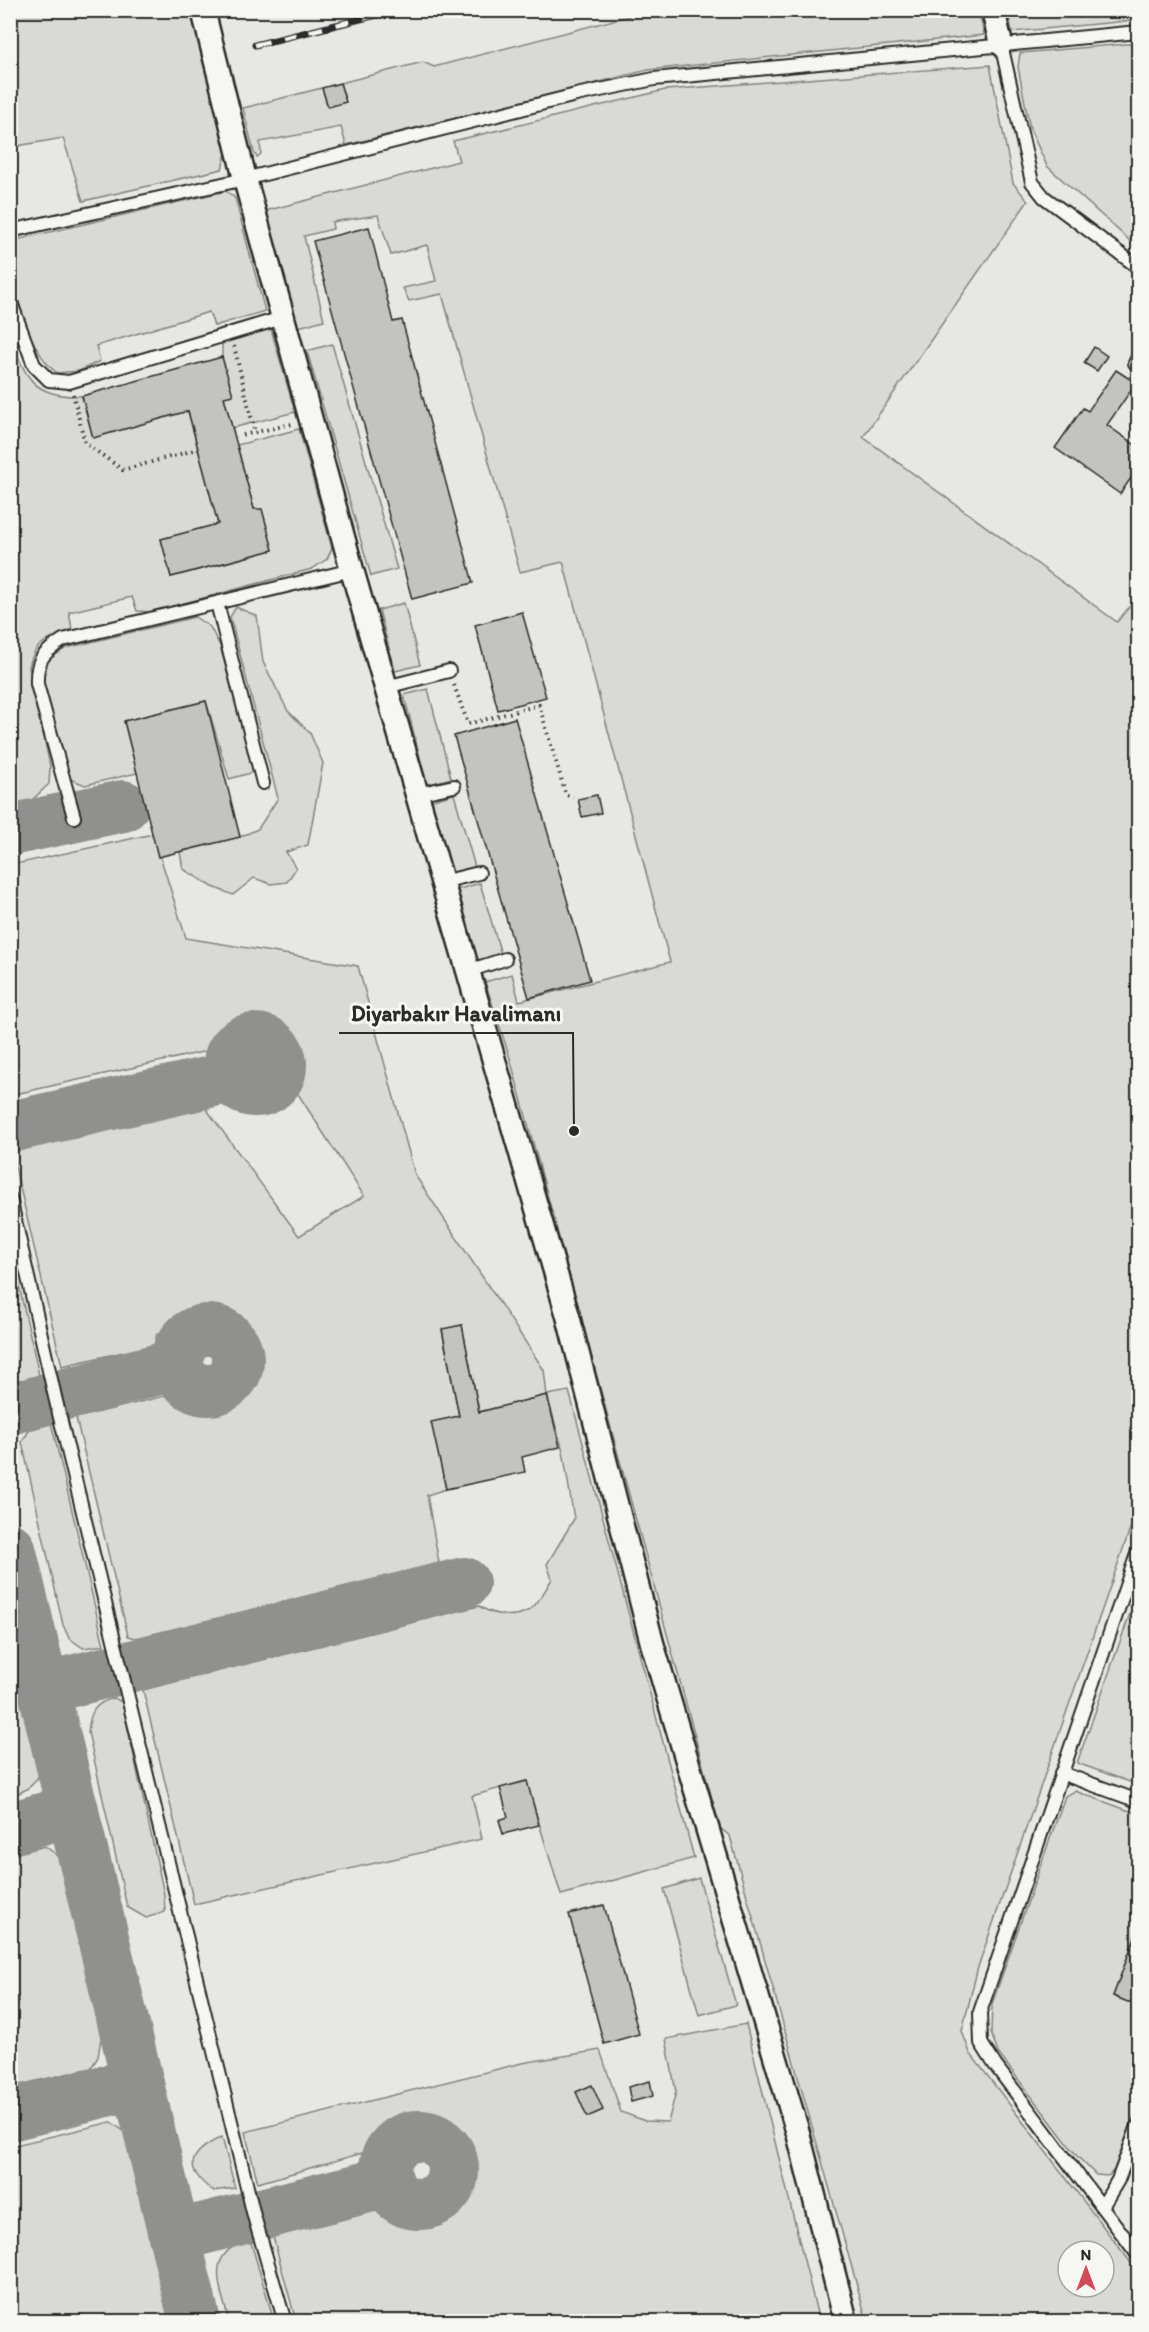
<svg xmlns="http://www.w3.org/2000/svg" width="1149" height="2332" viewBox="0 0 1149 2332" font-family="Itim,sans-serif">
<rect width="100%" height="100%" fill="#f6f6f2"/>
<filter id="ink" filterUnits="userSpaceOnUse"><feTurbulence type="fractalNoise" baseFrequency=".0167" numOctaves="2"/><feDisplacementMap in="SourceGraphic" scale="12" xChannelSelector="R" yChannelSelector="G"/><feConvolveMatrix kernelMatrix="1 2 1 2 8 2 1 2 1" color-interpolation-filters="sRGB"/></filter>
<g filter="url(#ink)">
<path fill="#e7e7e3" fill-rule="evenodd" d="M11,11H1138V2321L11,2322ZM1068,2251H1104V2287H1068Z"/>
<g fill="#d9d9d5" stroke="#828280" stroke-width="1.5" fill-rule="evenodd">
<polygon points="11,10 191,11 226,153 222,169 83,201 63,138 11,147"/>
<polygon points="629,11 979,11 984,35 648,70 346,145 341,127 260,142 261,154 257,157 254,153 243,108 322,88 328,107 345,102 340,83 423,62 434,67 629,16"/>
<polygon points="1008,11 1138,11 1138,20 1012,32"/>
<polygon points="1138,43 1138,248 1047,166 1030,129 1018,67 1020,53"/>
<path d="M990,65L1013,183L1028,201L863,437L1117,622L1138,596V1506L978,1967L962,2031L970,2053L1138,2272V2321H867L730,1836L720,1828L510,1058L485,982L512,974L519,1001L670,962L563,562L520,572L442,294L409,301L403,288L436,281L427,245L391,255L378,215L332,222L333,229L304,236L324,320L295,328L265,211L459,161L453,141L665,90ZM1068,2251H1104V2287H1068Z"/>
<path d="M226,191L235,198L265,311L214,326L209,312L96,346L100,361L79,371L57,373C26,349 10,280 11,241Z"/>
<polygon points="271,329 295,412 232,428 224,397 232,395 222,357 222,343"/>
<path d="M10,333C24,376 32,398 82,396L93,437L188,411L218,524L161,539L171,577L273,550L262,510L254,509L237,445L299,429L332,548L327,559L312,569L151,612L137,611L132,597L69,612L72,629C50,642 36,637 29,667L50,766L49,784L32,800L11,806Z"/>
<polygon points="332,344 397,569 371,576 307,351"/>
<polygon points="404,603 420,665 395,671 379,610"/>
<polygon points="236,607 257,616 263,662 288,711 310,733 323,763 308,845 286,852 296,868 287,882 271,884 254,878 233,895 213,887 183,869 180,852 240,837 258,829 278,798 230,617"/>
<polygon points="195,617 210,627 220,646 254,772 229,779 206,701 124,721 137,773 85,785 70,779 63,762 40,675 49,659 66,648"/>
<polygon points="428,689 451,778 427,785 404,695"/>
<polygon points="454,794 475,867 450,873 430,801"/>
<path d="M153,834L186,938L358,966L415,1175L544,1370L547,1395L569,1391L694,1858L561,1895L526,1781L472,1796L482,1839L194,1904L143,1690L479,1606C493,1615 513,1620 529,1610C538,1605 546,1588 552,1579L547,1564L574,1519L563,1451L547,1395L479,1412L462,1326L442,1330L459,1416L432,1422L446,1489L427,1495L439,1563L161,1632L136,1638L128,1636L76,1418L172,1394L193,1405L231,1399L243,1384L250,1364L259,1363L253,1340H246L240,1327L224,1319L202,1317L182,1321L169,1335L157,1334L154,1345L62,1366L10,1145L200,1100L299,1236L364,1196L291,1083C293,1073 298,1061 294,1051C286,1031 255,1015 236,1030C230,1035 225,1043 220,1048L11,1095V865Z"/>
<polygon points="480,883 501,954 476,961 456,890"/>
<polygon points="11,1250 39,1375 24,1380 11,1379"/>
<polygon points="41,1422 51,1422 104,1645 83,1648 69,1638 63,1625 22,1442 30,1429"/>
<polygon points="1138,1591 1138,1785 1077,1763"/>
<path d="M10,1636L43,1764C38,1783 29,1790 11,1796Z"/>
<path d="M114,1698L122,1702L164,1894L165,1912L146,1918L127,1907L88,1732C90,1712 94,1703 114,1698Z"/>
<polygon points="1075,1791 1138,1814 1138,1928 1113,1996 1138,2006 1138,2105 1114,2170 1108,2176 1096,2175 1077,2156 998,2053 991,2033 992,2004 1065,1796"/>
<polygon points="45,1846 62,1859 103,2025 98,2057 91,2068 11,2087 11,1855"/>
<polygon points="699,1878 736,2005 699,2015 664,1889"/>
<polygon points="746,2024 819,2321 296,2321 272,2233 375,2206 405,2219 434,2218 453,2208 466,2193 471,2171 467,2150 460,2136 446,2123 413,2117 387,2129 369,2151 258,2183 245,2132 522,2063 600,2050 621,2112 645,2121 668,2122 676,2092 666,2039"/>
<polygon points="111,2122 132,2137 172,2321 11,2321 11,2146"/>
<path d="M222,2137L235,2188L213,2191C182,2168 189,2152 222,2137Z"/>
<path d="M250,2239L274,2321H229C220,2285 203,2254 250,2239Z"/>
</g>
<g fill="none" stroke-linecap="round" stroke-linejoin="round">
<g stroke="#90908e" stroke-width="52">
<polyline points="10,830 123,806"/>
<circle cx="255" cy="1065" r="26"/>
<polyline points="10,1127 232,1077"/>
<circle cx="208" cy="1360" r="30"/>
<polyline points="10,1409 178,1364"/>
<polyline points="10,1549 195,2322"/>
<polyline points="44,1688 464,1583"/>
<polyline points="10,1828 73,1810"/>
<polyline points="10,2115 138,2083"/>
<circle cx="419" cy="2170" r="34"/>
<polyline points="174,2236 388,2182"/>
</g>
</g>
<g fill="#c3c3c0" stroke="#2b2b2b" stroke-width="1.5">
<polygon points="340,83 346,102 328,107 322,88"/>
<polygon points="369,227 393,322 402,320 473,583 412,599 313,241"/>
<polygon points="1094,347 1107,356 1097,371 1084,363"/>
<polygon points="222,357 233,395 224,397 254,509 262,509 273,550 171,577 161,539 218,524 188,411 93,438 82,396"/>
<polygon points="1116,370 1136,383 1107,425 1138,447 1138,468 1120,494 1055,448 1083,408 1088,411"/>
<polygon points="522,612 546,697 498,710 475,625"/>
<polygon points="206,701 240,837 158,857 124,721"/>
<polygon points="515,718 590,980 529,998 454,736"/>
<polygon points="597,795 601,813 582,817 578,799"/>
<polygon points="462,1325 479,1412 547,1395 560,1447 522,1457 525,1472 446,1489 431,1422 459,1416 442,1329"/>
<polygon points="527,1781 539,1825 503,1834 499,1820 508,1817 500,1788"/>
<polygon points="604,1905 639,2034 604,2044 569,1914"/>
<polygon points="1137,1932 1138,1932 1138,2006 1113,1996"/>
<polygon points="650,2081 653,2096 631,2102 628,2087"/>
<polygon points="592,2085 603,2110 587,2117 576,2092"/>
</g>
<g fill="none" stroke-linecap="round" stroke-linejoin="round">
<defs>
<g id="lane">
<polyline points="1001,44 1032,182 1044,197 1138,267"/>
<polyline points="10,231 245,179 576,95 654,79 1138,32"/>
<polyline points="10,300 34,365 49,380 69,382 282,318"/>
<polyline points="1135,363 1138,357"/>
<polyline points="217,603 263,783"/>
<polyline points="386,687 449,671"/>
<polyline points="417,794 454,786"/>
<path d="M74,817L37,684C36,660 43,653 63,640L352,570"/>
<polyline points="442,882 479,873"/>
<polyline points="468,971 505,959"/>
<polyline points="10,1198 55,1397 254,2216 285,2322"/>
<polyline points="1138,1551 980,2012 981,2043 995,2065 1138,2255"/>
<polyline points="1061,1773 1138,1801"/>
<polyline points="1102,2207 1118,2180 1138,2126"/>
</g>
<g id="street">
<polyline points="203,10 245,179 352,570 568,1316 652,1643 798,2133 846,2322"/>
<polyline points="993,10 1001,44"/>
</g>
</defs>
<use href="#lane" stroke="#2b2b2b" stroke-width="16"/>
<use href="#street" stroke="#2b2b2b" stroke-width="27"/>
<g stroke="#2b2b2b" stroke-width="4" stroke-dasharray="1.5 4.5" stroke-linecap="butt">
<polyline points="234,346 255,433"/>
<polyline points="73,394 85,443 123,470 198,449"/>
<polyline points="243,435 292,424"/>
<polyline points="454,685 468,724 539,705 566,795 573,797"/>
</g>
<use href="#lane" stroke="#f6f6f2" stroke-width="12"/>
<use href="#street" stroke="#f6f6f2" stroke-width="22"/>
<defs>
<polyline id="rail" points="255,45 397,10"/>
</defs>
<use href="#rail" stroke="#2b2b2b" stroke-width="7"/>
<use href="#rail" stroke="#f6f6f2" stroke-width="4.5" stroke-dasharray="14" stroke-linecap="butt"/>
</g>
</g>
<path fill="none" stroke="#2b2b2b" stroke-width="2" d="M574 1131L573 1033H339"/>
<circle fill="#2b2b2b" stroke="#f6f6f2" stroke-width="2" cx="574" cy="1131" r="6"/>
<g font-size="22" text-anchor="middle" font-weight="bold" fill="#2b2b2b" stroke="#f6f6f2" stroke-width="6" stroke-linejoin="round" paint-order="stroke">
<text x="456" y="1021">Diyarbakır Havalimanı</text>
</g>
<rect width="1149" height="2332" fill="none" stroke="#f6f6f2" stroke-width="36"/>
<rect x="18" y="18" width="1113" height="2296" fill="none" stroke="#2b2b2b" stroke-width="2" filter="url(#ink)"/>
<g transform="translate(1086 2269)"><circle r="28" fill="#f6f6f2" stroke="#a5a5a2" stroke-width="1.5"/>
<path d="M0-4.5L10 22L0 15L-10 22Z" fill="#d1495b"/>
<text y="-9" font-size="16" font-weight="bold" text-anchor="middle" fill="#2b2b2b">N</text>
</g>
</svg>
